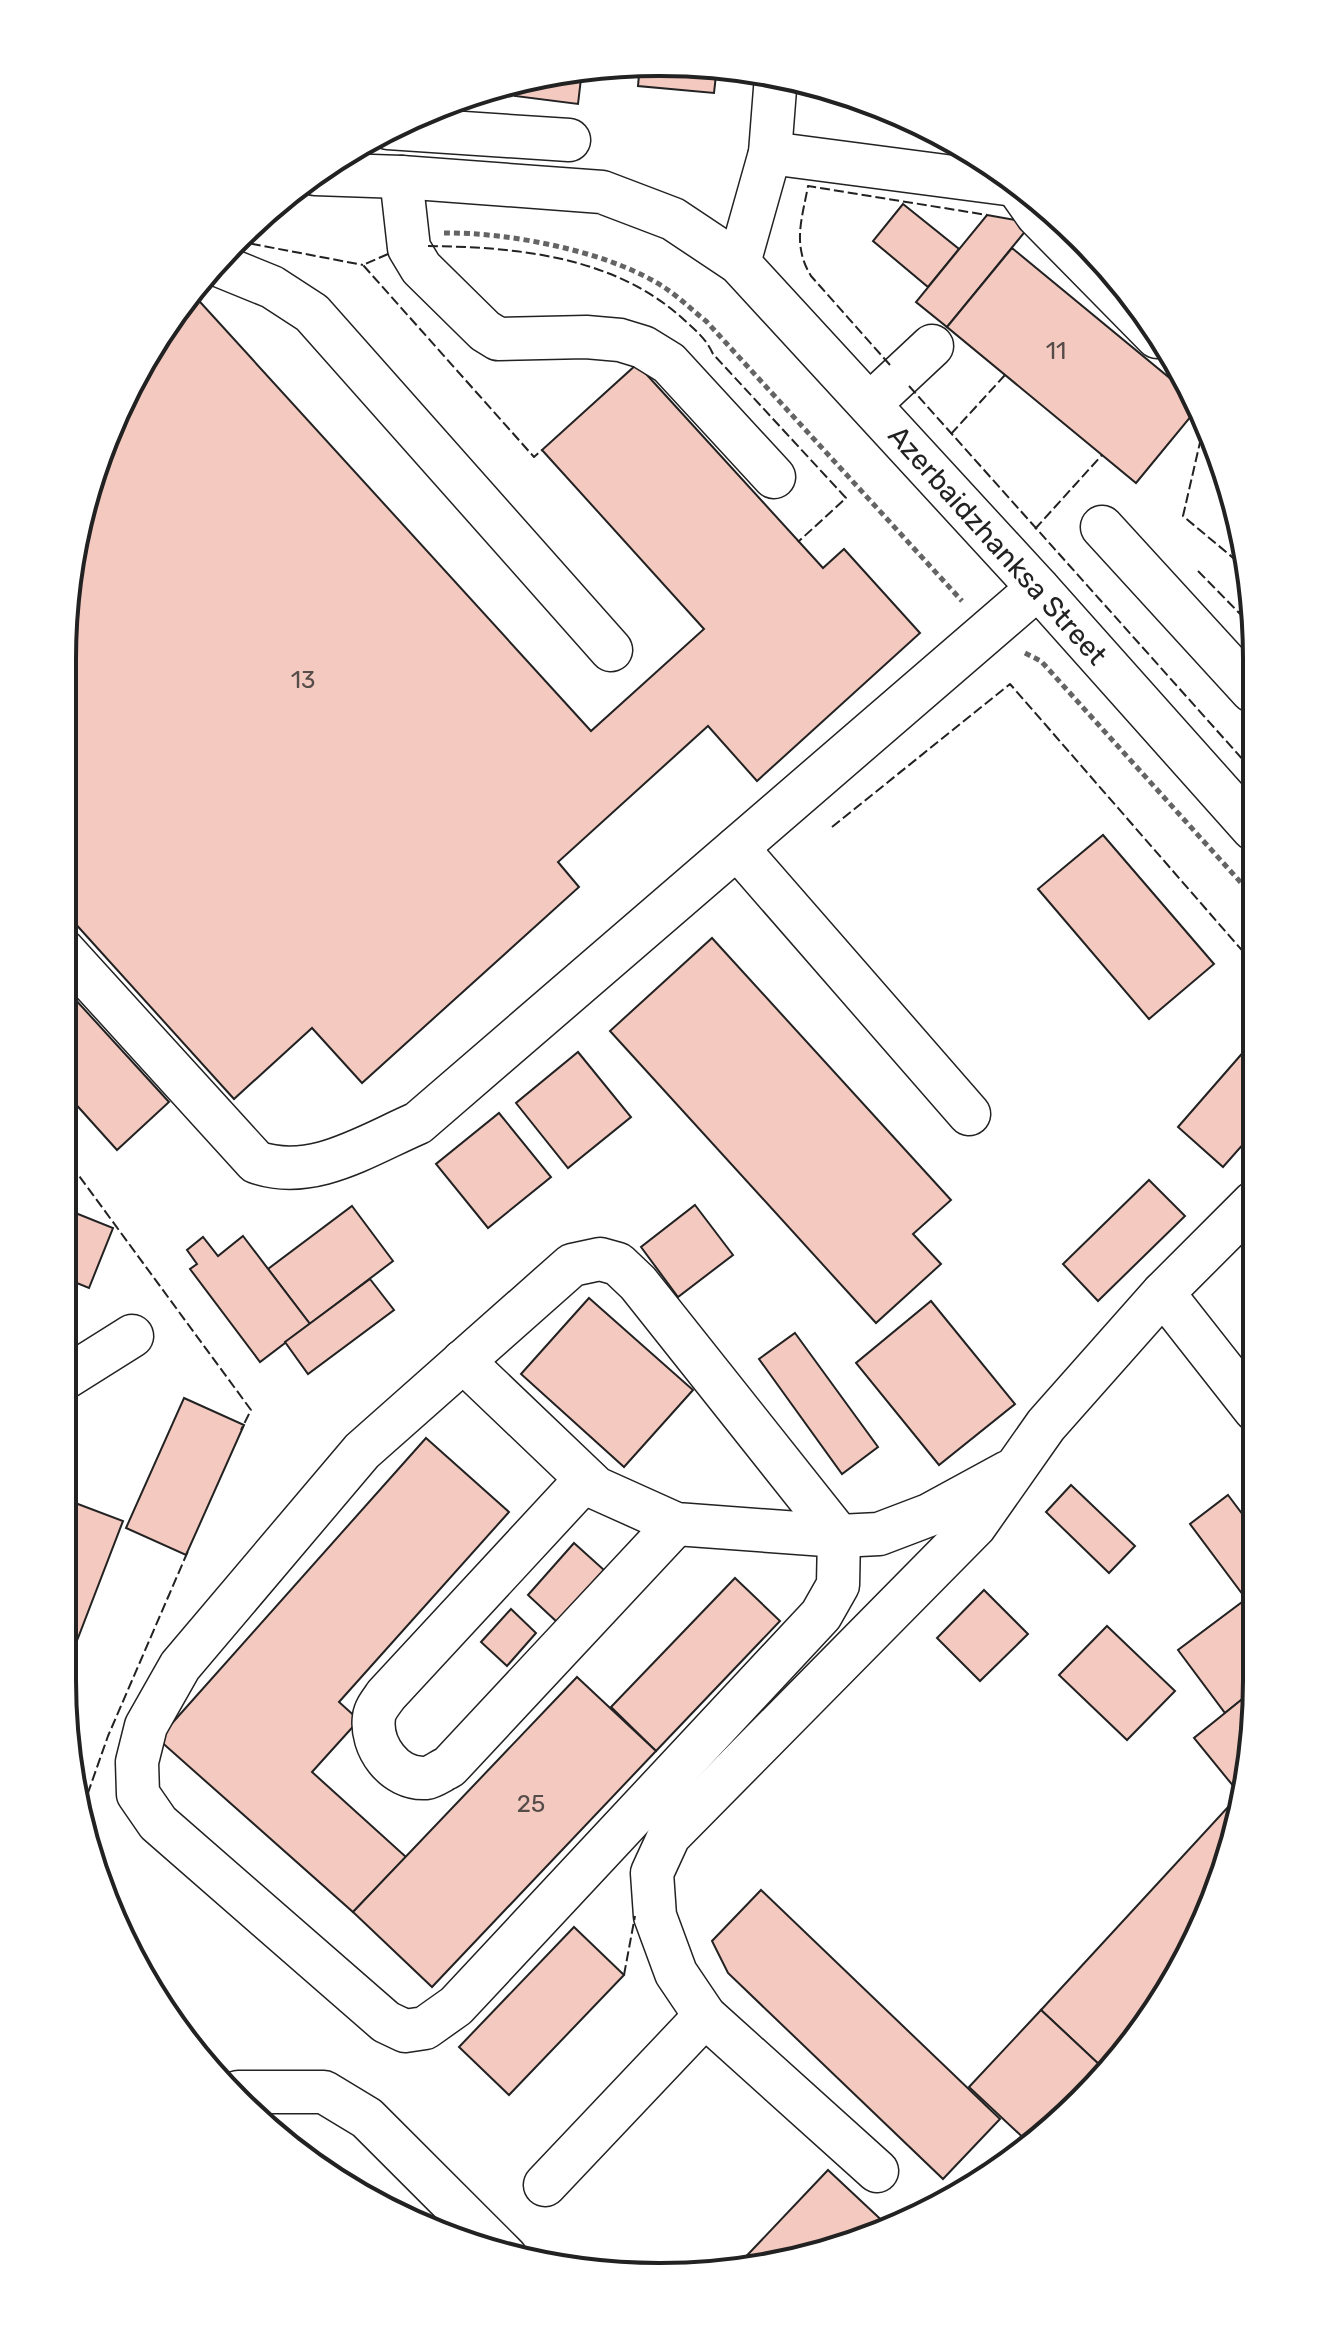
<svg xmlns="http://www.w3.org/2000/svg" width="1319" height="2339" viewBox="0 0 1319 2339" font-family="Rubik,sans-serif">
<rect width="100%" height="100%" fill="#fff"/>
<polygon fill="#eee" stroke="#6f6f6f" stroke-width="2" points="1232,495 1241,534 1226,523"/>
<g fill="#f3c9c0" stroke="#222" stroke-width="2">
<polygon points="640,64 717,66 714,93 638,86"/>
<polygon points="582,70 578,104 515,96 517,80"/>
<polygon points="903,204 959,249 928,287 873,241"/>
<polygon points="987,215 1032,223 947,327 916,302"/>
<polygon points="1012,248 1189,394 1197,409 1136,483 947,327"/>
<polygon points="191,292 591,731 704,629 542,450 637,364 823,568 844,549 920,633 757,781 708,726 558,862 579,887 362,1083 312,1028 234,1099 63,910 63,621 82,504 142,360"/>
<polygon points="1103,835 1214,964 1149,1019 1038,889"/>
<polygon points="712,938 951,1200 913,1234 941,1264 876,1323 610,1031"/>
<polygon points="63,986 169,1102 117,1150 63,1090"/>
<polygon points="1253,1041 1254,1132 1223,1167 1178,1127"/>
<polygon points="578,1052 631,1117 568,1168 516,1103"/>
<polygon points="499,1113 551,1177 488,1228 436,1164"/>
<polygon points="1149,1180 1185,1216 1098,1301 1063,1264"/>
<polygon points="695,1205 733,1255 678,1297 641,1247"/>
<polygon points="352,1206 393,1261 310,1324 268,1269"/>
<polygon points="63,1208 113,1228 89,1288 62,1277"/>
<polygon points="243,1236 310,1324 260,1362 190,1269 197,1264 187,1250 203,1237 218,1256"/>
<polygon points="370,1279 394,1310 308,1374 285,1342"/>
<polygon points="589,1298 693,1390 624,1467 521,1374"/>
<polygon points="931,1301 1015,1404 939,1465 856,1363"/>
<polygon points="795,1333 878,1447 842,1474 759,1359"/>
<polygon points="184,1398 244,1425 186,1555 126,1528"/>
<polygon points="426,1438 509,1512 339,1702 359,1720 312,1772 406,1857 353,1912 158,1739"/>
<polygon points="1071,1485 1135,1546 1109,1573 1046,1512"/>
<polygon points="1228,1495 1255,1531 1256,1688 1225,1713 1178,1650 1246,1599 1190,1524"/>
<polygon points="62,1498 123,1521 63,1677 62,1676"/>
<polygon points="574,1543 604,1570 557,1622 528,1595"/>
<polygon points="735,1578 780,1621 656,1751 611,1707"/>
<polygon points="984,1590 1028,1634 980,1681 937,1638"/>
<polygon points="511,1609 536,1633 507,1666 481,1642"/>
<polygon points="1107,1626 1175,1691 1127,1740 1059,1675"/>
<polygon points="577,1677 656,1751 432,1987 353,1912"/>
<polygon points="1256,1688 1256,1718 1243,1798 1194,1738"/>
<polygon points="1240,1794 1243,1798 1237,1835 1177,1979 1103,2068 1041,2010"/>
<polygon points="761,1890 1000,2119 943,2179 728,1973 712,1941"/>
<polygon points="574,1927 624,1975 509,2095 459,2047"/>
<polygon points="1041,2010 1103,2068 1053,2129 1030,2144 969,2087"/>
<polygon points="303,2144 345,2184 327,2176 298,2149"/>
<polygon points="828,2170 891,2229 736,2267"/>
</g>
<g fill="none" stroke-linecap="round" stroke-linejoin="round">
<defs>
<g id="minor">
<polyline points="388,128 569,140"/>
<polyline points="770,153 1014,185"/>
<polyline points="315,174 401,177 602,192 673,219 739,263 1038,588 1253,829"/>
<polyline points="401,177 409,248 421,268 485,331 498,339 586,337 620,340 643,347 669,363 774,477"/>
<polyline points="1018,188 1037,215 1157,337"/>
<polyline points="213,263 272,287 312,313 611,650"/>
<polyline points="739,263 770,153 776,76"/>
<polyline points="870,404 932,346"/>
<polyline points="1102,527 1252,691"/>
<polyline points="737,848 969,1114"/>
<path d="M63,950L256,1162C312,1182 367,1145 418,1123L1038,588"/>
<polygon points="600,1259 618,1264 638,1283 839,1536 838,1585 821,1615 456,2006 425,2028 405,2031 386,2022 158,1823 138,1794 137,1762 146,1726 180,1666 362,1451 572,1265"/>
<polyline points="1163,1293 1255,1410"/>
<polyline points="463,1361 596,1488 676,1524 839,1536 879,1534 929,1515 1008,1472"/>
<polyline points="62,1380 132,1336"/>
<path d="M586,1479L386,1695C382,1701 375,1709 374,1717C370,1746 394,1780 426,1778C433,1777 442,1770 449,1767L676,1524"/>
<polyline points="238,2092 324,2092 367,2118 506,2257"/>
<polyline points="877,2171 705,2016 676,1973 655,1916 652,1873 669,1836 975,1526 1046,1425 1163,1293 1254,1202"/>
<polyline points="545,2185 705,2016"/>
</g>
</defs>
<use href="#minor" stroke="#222" stroke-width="45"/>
<g stroke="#646464" stroke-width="5" stroke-dasharray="6 4" stroke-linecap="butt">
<path d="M444,233C509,232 614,252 668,290C681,299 693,311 706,321L962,601"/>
<polyline points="1025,653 1041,661 1253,896"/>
</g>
<use href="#minor" stroke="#fff" stroke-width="42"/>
<g stroke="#222" stroke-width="2" stroke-dasharray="10 4" stroke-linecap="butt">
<polyline points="237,241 363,265"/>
<path d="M428,246C516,247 612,256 681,317C694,329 706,338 713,354L846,498L798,542"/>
<polyline points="388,254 363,265 534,457 542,450"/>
<polyline points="1171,358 1171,362 1175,366"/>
<path d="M890,365L811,276C792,245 802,219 808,186L987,215"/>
<polyline points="909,386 1253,771"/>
<polyline points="1204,425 1183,516 1250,572"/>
<polyline points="951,434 1005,375"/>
<polyline points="1035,529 1102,455"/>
<polyline points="1198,571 1252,626"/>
<polyline points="832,827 1010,684 1253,963"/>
<polyline points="63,1154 251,1410 241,1430"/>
<polyline points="83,1807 108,1736 188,1551"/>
<polyline points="624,1975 635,1916"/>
</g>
</g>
<g text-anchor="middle" stroke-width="6" stroke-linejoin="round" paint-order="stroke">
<g font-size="24" fill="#564c4a">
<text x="1056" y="359">11</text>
<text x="303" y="688">13</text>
<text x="531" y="1812">25</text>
</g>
<g font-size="28" fill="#222" stroke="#fff">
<text transform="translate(998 545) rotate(48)" y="10">Azerbaidzhanksa Street</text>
</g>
</g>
<path d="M0 0H1319V2339H0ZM659 76H660A583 583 0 0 1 1243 659V1680A583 583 0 0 1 660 2263H659A583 583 0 0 1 76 1680V659A583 583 0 0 1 659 76Z" fill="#fff" fill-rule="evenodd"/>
<path fill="none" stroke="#222" stroke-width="4" d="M659 76H660A583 583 0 0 1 1243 659V1680A583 583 0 0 1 660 2263H659A583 583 0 0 1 76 1680V659A583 583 0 0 1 659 76Z"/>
</svg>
